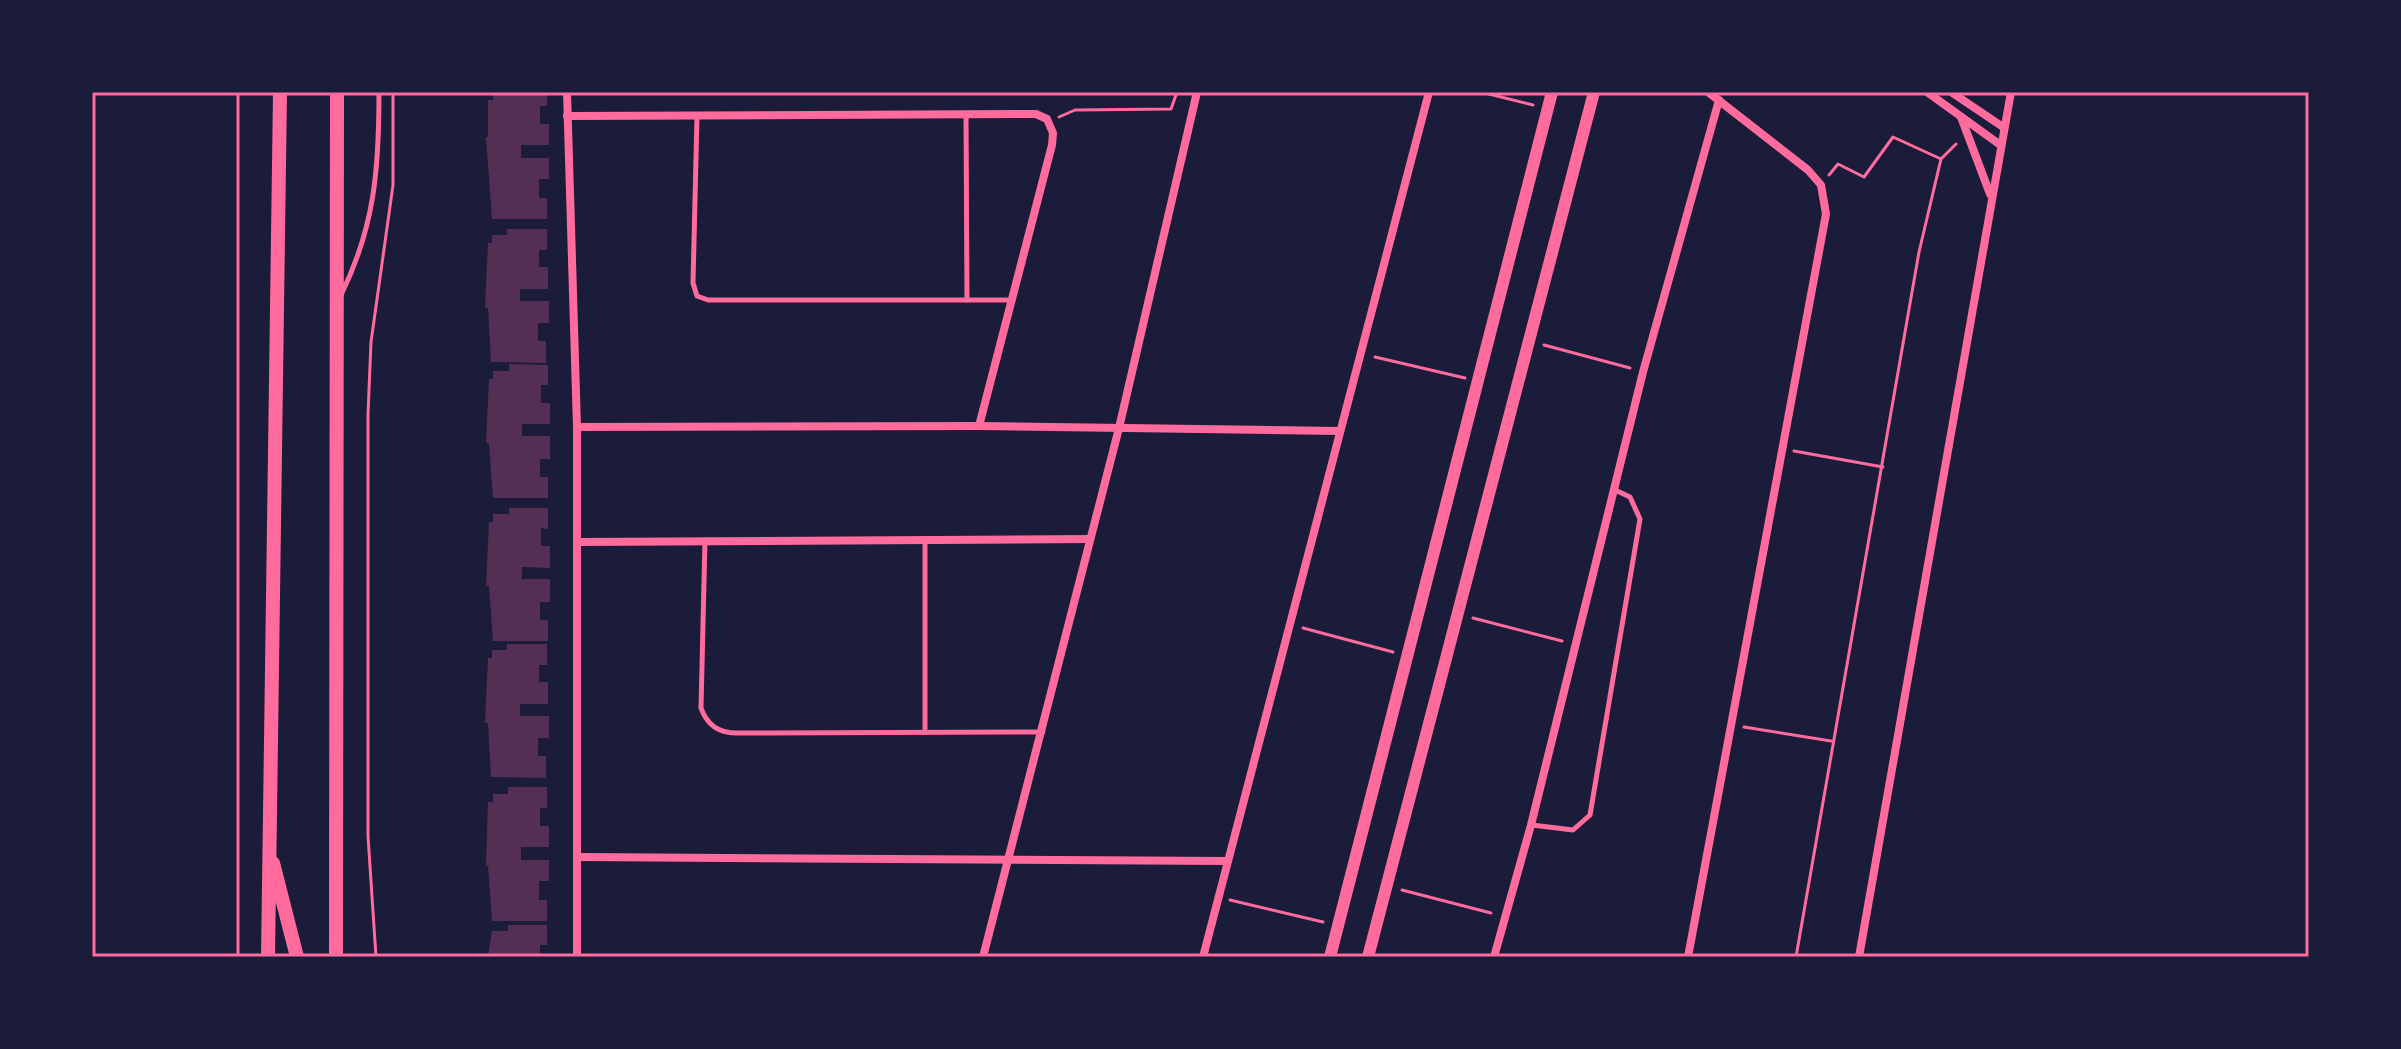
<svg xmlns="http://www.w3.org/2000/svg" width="2401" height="1049" viewBox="0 0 2401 1049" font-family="'Varela Round',sans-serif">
<rect width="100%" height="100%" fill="#1b1b3a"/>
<g fill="#542f53">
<polygon points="493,92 547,92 547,106 540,106 540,124 549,124 549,145 521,145 521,158 549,158 549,179 539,179 539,198 547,198 547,219 492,219 486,137 488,137 488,100 493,100"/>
<polygon points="507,229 547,229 547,250 539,250 539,267 548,267 548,289 520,289 520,301 549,301 549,323 538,323 538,341 546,341 546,363 491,362 488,308 485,308 488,243 492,243 492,235 507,235"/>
<polygon points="509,364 548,365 548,385 541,385 541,403 550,403 550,424 522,424 522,436 550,436 550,459 540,459 540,477 548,477 548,498 493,498 489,443 486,443 489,379 493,379 493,371 509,371"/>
<polygon points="509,508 548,508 548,529 541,528 541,546 550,546 550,568 522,567 522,579 550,579 550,602 540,602 540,620 548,620 548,641 493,641 489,586 486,586 489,522 493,522 493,514 509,514"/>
<polygon points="507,644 547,644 547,665 539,665 539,682 548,682 548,704 520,704 520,716 549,716 549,738 538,738 538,756 546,756 546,778 491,777 488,723 485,723 488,658 492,658 492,650 507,650"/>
<polygon points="508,787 547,787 547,808 540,808 540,826 549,826 549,847 521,847 521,860 549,860 549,881 539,881 539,900 547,900 547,921 492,921 488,866 486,866 488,802 493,802 493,794 508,794"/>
<polygon points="508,925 547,925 547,945 540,945 540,957 488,957 492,931 508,931"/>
</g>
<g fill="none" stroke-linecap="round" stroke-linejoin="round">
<g stroke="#ff6b9d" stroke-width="3">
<polyline points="238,92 238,957"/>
<polyline points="1481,92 1533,105"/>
<polyline points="1059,117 1075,110 1171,109 1177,92"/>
<polyline points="1829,175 1838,164 1864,177 1893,137 1941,159"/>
<polyline points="1544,345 1630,368"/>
<polyline points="1375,357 1465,378"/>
<polyline points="1794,451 1883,467"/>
<polyline points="1473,618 1562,641"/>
<polyline points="1303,628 1393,652"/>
<polyline points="1744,727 1831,741"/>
<polyline points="1402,890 1491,913"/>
<polyline points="1230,900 1323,922"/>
<polyline points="376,957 368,836 368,414 371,342 393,185 393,92"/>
<polyline points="1796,957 1919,252 1941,159 1956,144"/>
</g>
<g stroke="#ff6b9d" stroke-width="5">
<polyline points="966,115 967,300"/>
<polyline points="697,116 693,283 697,296 708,300 1012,300"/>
<path d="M341,295C375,226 379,168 379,92"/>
<polyline points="925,539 925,732"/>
<path d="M705,540L701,708C707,725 718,733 736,733L1043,732"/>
<polyline points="1532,825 1573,830 1590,815 1640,519 1630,497 1615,490"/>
</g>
<g stroke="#ff6b9d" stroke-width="8">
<polyline points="567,92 577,427 577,957"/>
<polyline points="1927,92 1999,144"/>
<polyline points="1951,92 2003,127"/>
<polyline points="567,116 1036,114 1047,119 1053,133 1052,145 979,426"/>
<polyline points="1961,117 1990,194"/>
<polyline points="577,427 979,426 1339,431"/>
<polyline points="577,542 1090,539"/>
<polyline points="578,857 1227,861"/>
<polyline points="983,957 1119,428 1197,92"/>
<polyline points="1203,957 1429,92"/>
<polyline points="1494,957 1531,825 1643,372 1719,100"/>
<polyline points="1688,957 1826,214 1821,185 1808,170 1708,92"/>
<polyline points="1859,957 2011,92"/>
</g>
<g stroke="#ff6b9d" stroke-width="12">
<polyline points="1330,957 1552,92"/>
<polyline points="1368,957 1594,92"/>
</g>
<g stroke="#ff6b9d" stroke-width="14">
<polyline points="273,863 297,957"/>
<polyline points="268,957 280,92"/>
<polyline points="336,957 337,92"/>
</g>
</g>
<rect width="2401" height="1049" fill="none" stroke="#1b1b3a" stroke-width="188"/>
<rect x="94" y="94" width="2213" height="861" fill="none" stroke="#ff6b9d" stroke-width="3"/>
</svg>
